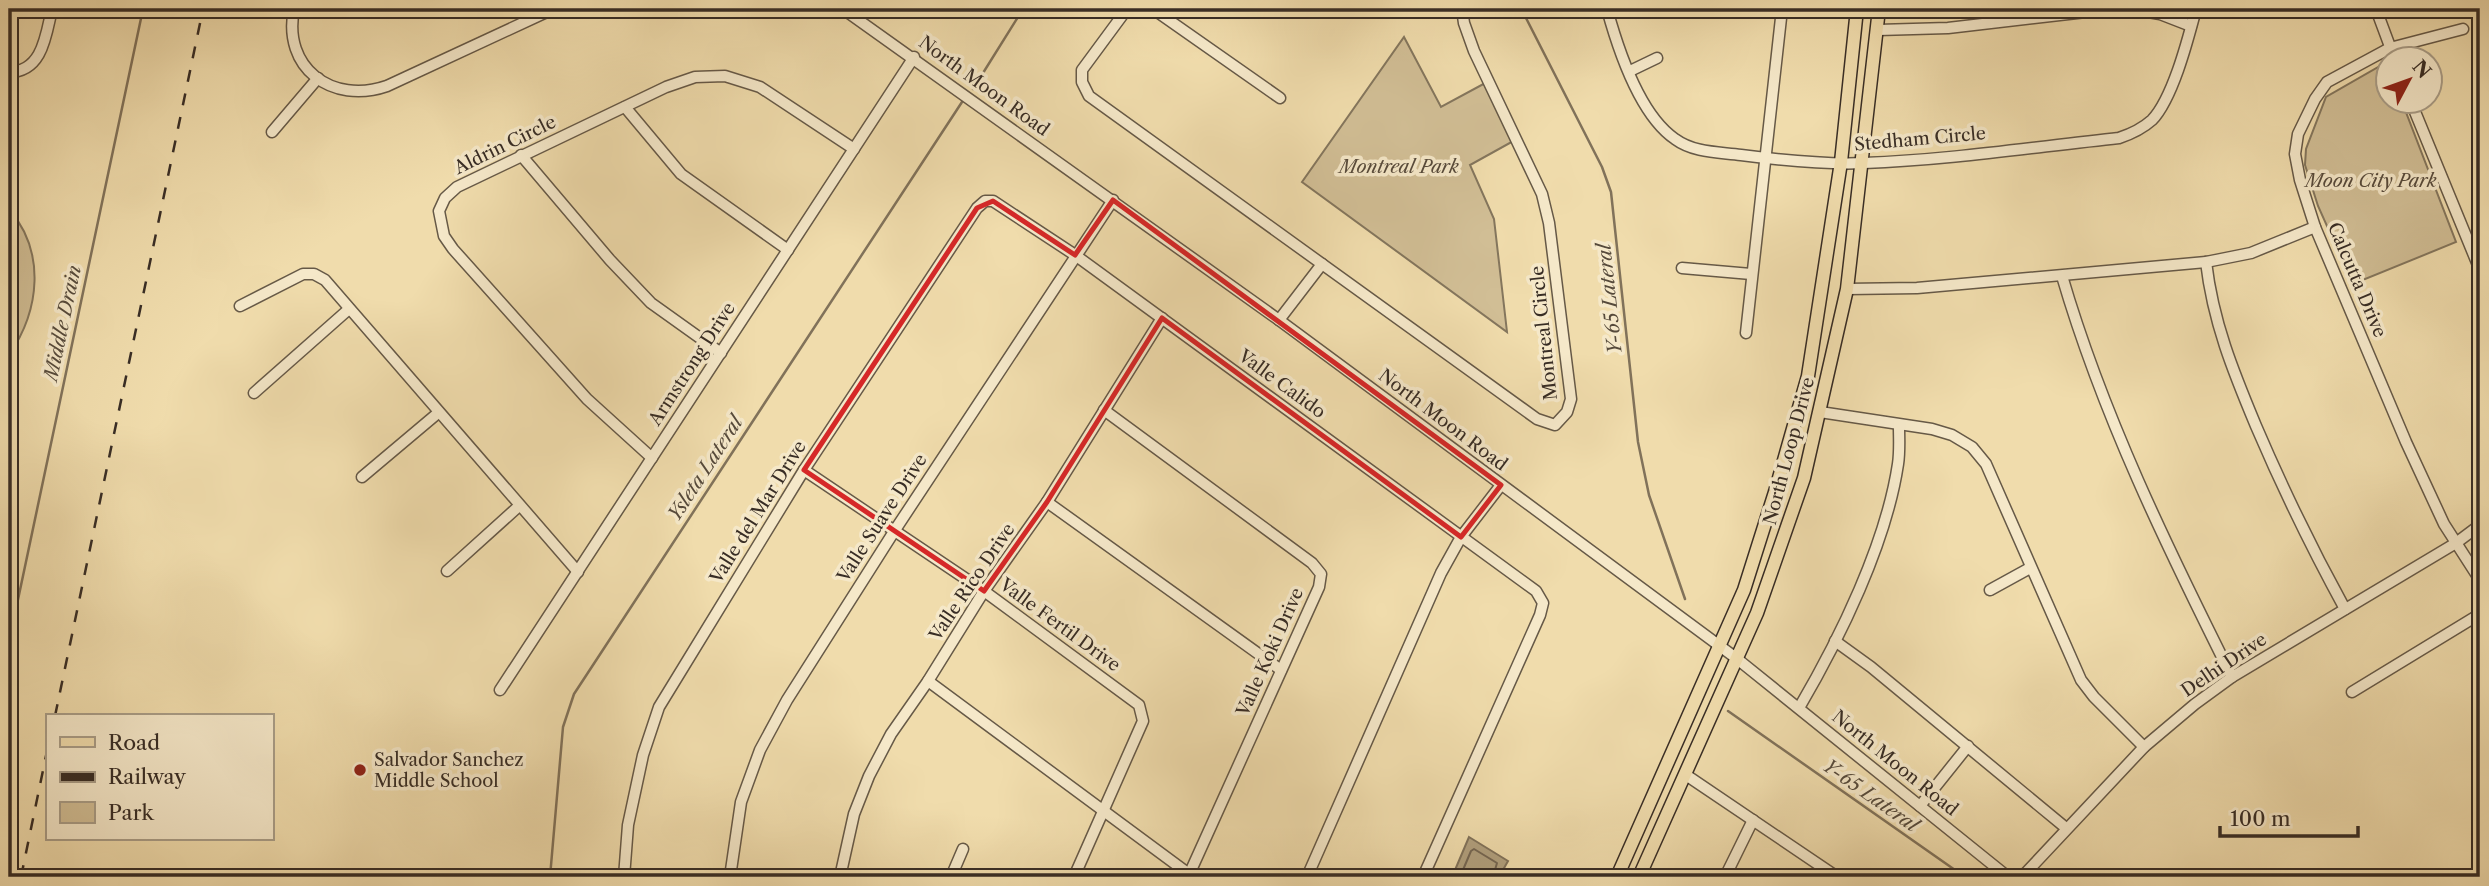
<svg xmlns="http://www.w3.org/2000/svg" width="2489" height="886" viewBox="0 0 2489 886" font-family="'Libre Caslon Text',serif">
<rect width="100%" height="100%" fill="#f0dcac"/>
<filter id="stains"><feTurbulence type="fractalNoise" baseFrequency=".00286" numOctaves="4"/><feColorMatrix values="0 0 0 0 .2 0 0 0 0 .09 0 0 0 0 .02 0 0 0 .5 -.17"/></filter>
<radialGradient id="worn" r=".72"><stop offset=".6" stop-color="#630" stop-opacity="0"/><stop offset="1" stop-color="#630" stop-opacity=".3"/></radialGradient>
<g fill="#d1be95" stroke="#84765d" stroke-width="2">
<polygon points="1404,37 1441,107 1489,81 1517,139 1470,165 1494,219 1507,332 1302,182"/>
<polygon points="2387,62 2388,102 2402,102 2456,242 2353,284 2318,206 2305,165 2306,149 2326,97"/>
<path d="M9,209C46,252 40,310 9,355Z"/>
</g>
<polygon fill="#b1a07e" stroke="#81725a" stroke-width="2" points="1469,837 1508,861 1499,877 1452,877"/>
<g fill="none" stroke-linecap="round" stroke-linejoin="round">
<polyline stroke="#746652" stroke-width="2" points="1460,877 1471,851 1474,849 1497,863 1493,877"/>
<g stroke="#81725a" stroke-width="2.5">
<polyline points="1524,9 1526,18 1602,167 1611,192 1638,442 1649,495 1685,599"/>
<polyline points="2478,9 2480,17"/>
<polyline points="973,89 1023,9"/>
<polyline points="9,642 143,9"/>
<polyline points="1728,711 1965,877"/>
<polyline points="550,877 563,727 574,694 962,102"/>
<polyline points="2479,877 2480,874"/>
</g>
<defs>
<g id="minor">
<path d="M294,9C282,68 332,105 387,86L553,9"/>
<polyline points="843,9 1279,320 1736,658 2008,877"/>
<polyline points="1127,9 1082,70 1082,82 1089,96 1537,419 1555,425 1567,412 1571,399 1549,223 1542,194 1474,51 1464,23 1462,9"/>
<polyline points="1153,9 1280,98"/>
<path d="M1607,9C1618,49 1640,115 1675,139C1694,153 1719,152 1741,155C1780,160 1825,165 1864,163C1949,160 2034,147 2119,138C2131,134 2142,129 2152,120C2173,98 2188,39 2196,9"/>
<polyline points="2131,9 2160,14 2191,26"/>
<polyline points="2376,9 2395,60"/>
<polyline points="2463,29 2390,48 2327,82 2315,99 2298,134 2295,154 2300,180 2315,227 2406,442 2444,524 2480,580"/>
<polyline points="1878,30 1948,28 2112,9"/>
<polyline points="1630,71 1657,58"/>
<path d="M9,72C43,72 46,34 52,9"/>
<polyline points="2411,102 2480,270"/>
<polyline points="625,107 681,174 788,250"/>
<polyline points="272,132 318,78"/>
<polyline points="521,155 610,260 651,303 721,353"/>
<path d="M2206,262C2213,322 2233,371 2256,426C2283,489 2312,549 2345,609"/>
<polyline points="1682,268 1751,274"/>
<path d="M2062,276C2103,416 2167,547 2232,677"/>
<polyline points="1847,289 1917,288 2206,262 2251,253 2315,227"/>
<polyline points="240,306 303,274 314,274 325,280 578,572"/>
<polyline points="1279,320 1322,264"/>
<polyline points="1746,333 1782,9"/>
<polyline points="254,393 349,309"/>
<polyline points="1104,410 1312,563 1321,574 1319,587 1188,877"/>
<polyline points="1820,412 1932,429 1952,435 1972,447 1986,464 2081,680 2094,697 2144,747"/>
<polyline points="652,458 587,399 453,249 444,236 439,211 445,198 457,187 666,87 695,77 725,76 760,87 854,149"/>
<polyline points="804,470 984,591 1139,705 1143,721 1074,877"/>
<polyline points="362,477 438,413"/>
<polyline points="1047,502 1281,670"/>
<polyline points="447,571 519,506"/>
<polyline points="1990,590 2030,568"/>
<polyline points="1835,641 1871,667 2066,828"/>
<polyline points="928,681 1193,877"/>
<polyline points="500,690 914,57"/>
<polyline points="2352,692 2480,614"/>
<path d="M1799,708C1840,638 1886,544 1898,464C1900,451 1899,438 1899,426"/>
<polyline points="1686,775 1837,877"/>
<polyline points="1920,806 1968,746"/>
<polyline points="624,877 628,825 643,755 659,707 804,470 977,208 985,201 993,201 1075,255 1536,591 1543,603 1540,615 1423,877"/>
<polyline points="730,877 741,802 760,750 787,700 895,530 1113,200"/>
<polyline points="840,877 854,814 869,776 891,734 928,681 984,591 1047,502 1162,318"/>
<polyline points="951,877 963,849"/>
<polyline points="1307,877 1441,573 1461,537 1501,485"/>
<polyline points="1725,877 1753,820"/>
<polyline points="2022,877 2144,747 2195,704 2232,677 2456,543 2480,525"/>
</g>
<g id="major">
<polyline points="1617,877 1744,590 1775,492 1808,376 1841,162 1857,9"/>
<polyline points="1639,877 1757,613 1804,478 1847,289 1879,9"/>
</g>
</defs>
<use href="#minor" stroke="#665947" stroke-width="13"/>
<use href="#major" stroke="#382d25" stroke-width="15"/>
<use href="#minor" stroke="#f5e8c9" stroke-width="10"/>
<use href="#major" stroke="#f0dcac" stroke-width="12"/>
<g stroke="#382d25" stroke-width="2.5" stroke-dasharray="12 12" stroke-linecap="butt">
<polyline points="55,716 203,9"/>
<polyline points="21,877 47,751"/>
</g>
</g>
<path fill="none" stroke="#d62828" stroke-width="5" stroke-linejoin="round" d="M1113,200L1501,485L1461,537L1162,318L1047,502L984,591L804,470L977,208L993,201L1075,255Z"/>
<circle fill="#8f2418" stroke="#f5e8c9" stroke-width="2.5" cx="360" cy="770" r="7"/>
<g text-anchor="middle" stroke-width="7" stroke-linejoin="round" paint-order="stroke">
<g font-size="18" fill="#382d25" stroke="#f5e8c9">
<text transform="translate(984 86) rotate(36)" y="6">North Moon Road</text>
<text transform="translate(1920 139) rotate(-5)" y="6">Stedham Circle</text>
<text transform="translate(505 145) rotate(-26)" y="6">Aldrin Circle</text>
<text transform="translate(2357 280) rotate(67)" y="6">Calcutta Drive</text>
<text transform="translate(1544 333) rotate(-96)" y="6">Montreal Circle</text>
<text transform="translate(692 364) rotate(-57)" y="6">Armstrong Drive</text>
<text transform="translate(1282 384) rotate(36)" y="6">Valle Calido</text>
<text transform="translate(1443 420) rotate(37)" y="6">North Moon Road</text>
<text transform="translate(1789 451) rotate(-75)" y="6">North Loop Drive</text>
<text transform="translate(758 512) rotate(-58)" y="6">Valle del Mar Drive</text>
<text transform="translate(882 518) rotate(-57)" y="6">Valle Suave Drive</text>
<text transform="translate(972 582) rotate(-56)" y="6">Valle Rico Drive</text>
<text transform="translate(1060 625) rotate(36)" y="6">Valle Fertil Drive</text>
<text transform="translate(1270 652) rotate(-66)" y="6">Valle Koki Drive</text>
<text transform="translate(2224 665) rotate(-34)" y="6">Delhi Drive</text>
<text transform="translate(1895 763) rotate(39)" y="6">North Moon Road</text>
</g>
<g font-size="18" font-style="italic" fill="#574a3b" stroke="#f5e8c9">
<text x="1399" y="173">Montreal Park</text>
<text x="2371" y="187">Moon City Park</text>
</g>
<g font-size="18" fill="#382d25" stroke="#f5e8c9" text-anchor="start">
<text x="374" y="766">Salvador Sanchez<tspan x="374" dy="21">Middle School</tspan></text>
</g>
<g font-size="19" font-style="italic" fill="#564a3b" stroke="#f5e8c9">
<text transform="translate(1609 299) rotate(-96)" y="7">Y-65 Lateral</text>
<text transform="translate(62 323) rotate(-78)" y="7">Middle Drain</text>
<text transform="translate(705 468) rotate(-57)" y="7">Ysleta Lateral</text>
<text transform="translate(1871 795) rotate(35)" y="7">Y-65 Lateral</text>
</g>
</g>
<rect width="2489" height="886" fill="none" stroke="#f0dcac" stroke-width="35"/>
<rect x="10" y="10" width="2468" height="865" fill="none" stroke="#382d25" stroke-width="3.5"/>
<rect x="18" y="18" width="2454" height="851" fill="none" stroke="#382d25" stroke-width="2"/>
<rect x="46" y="714" width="228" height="126" fill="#f5e8c9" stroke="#a99d87" stroke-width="2"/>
<rect x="60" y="737" width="35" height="10" fill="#f0dcac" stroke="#a99d87" stroke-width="2"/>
<text x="108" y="750" font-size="21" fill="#382d25">Road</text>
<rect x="60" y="772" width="35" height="10" fill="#382d25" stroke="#a99d87" stroke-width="2"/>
<text x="108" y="784" font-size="21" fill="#382d25">Railway</text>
<rect x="60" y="802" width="35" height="21" fill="#d1be95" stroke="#a99d87" stroke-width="2"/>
<text x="108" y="820" font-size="21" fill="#382d25">Park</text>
<g transform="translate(2409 80) rotate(49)"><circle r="33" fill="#f5e8c9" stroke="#a99d87" stroke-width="2"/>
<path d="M0-5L12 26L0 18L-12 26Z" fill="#8f2418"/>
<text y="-10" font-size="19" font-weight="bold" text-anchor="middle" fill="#382d25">N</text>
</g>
<path d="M2220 826v10h138v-10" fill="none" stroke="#382d25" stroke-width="3.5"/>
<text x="2230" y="826" font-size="21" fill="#382d25" stroke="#f5e8c9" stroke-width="5" paint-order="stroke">100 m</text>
<rect width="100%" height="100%" filter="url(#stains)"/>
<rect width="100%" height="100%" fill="url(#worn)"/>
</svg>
